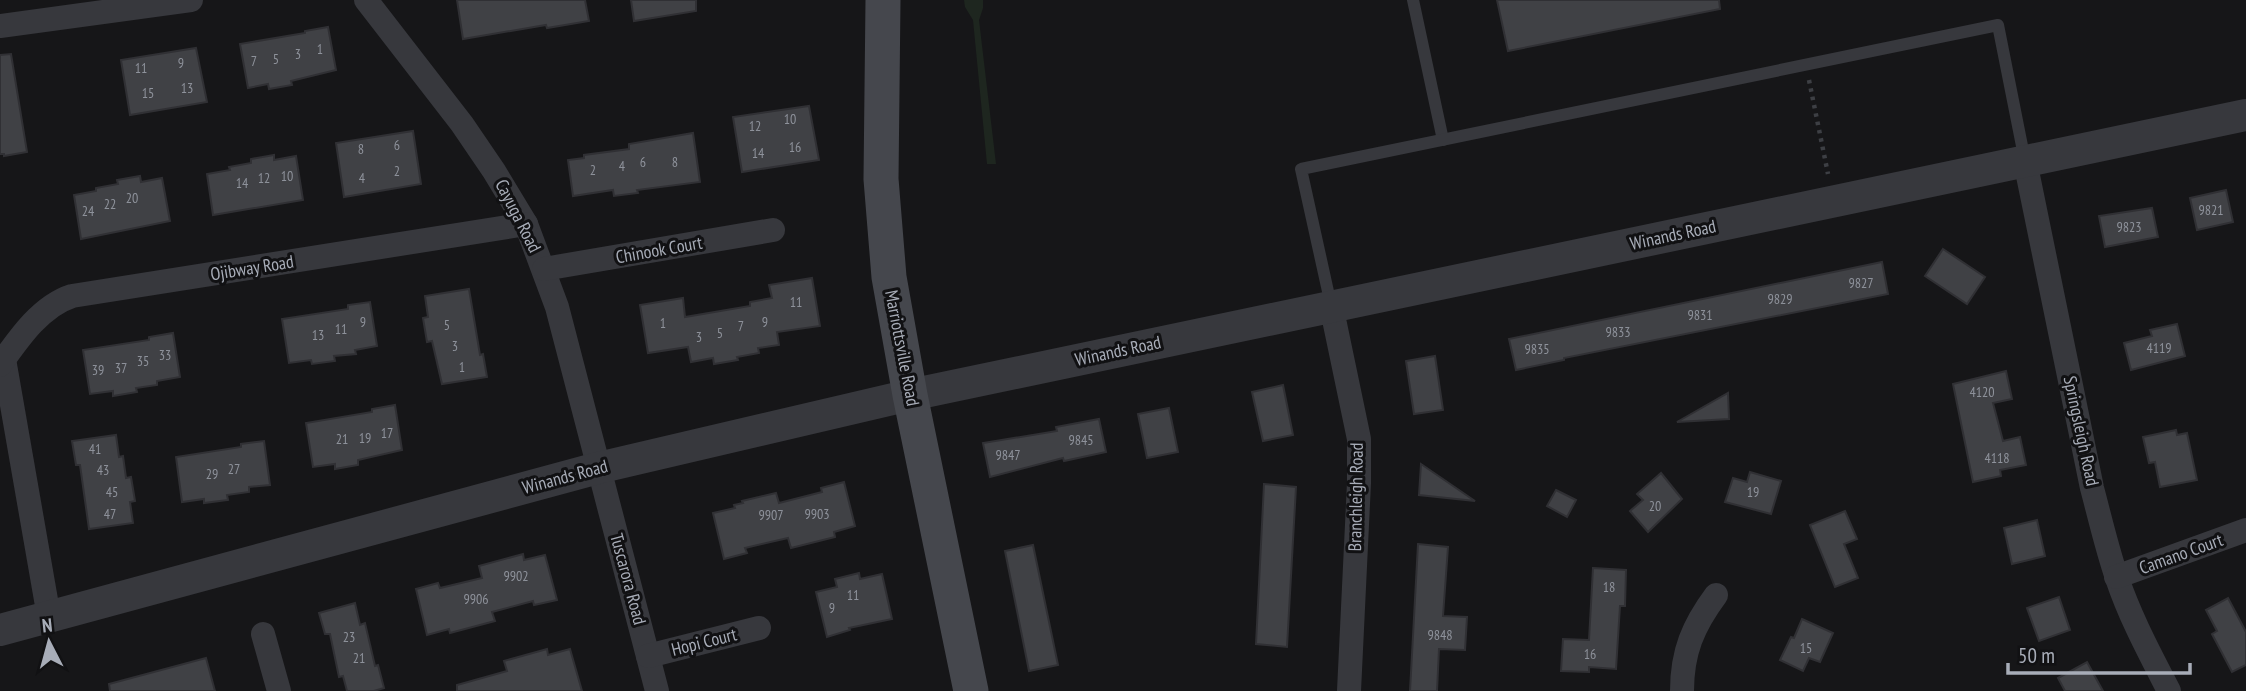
<svg xmlns="http://www.w3.org/2000/svg" width="2246" height="691" viewBox="0 0 2246 691" font-family="'PT Sans Narrow',sans-serif">
<rect width="100%" height="100%" fill="#161618"/>
<polygon fill="#1e261f" points="964,0 983,0 983,8 979,20 996,164 987,164 973,20 965,7"/>
<g fill="#404145" stroke="#303034" stroke-width="2">
<polygon points="457,0 585,0 589,21 547,28 546,25 463,39"/>
<polygon points="631,0 696,0 696,11 634,21"/>
<polygon points="1497,0 1719,0 1720,9 1508,51"/>
<polygon points="328,27 336,70 291,81 292,85 269,89 268,84 248,88 240,44 305,33 305,31"/>
<polygon points="196,48 207,102 130,115 121,60"/>
<polygon points="11,54 27,152 4,156 4,154 0,154 0,55"/>
<polygon points="809,106 819,160 742,172 733,117"/>
<polygon points="413,131 421,184 344,197 336,143"/>
<polygon points="693,133 700,182 637,190 638,193 614,196 613,190 573,196 568,160 584,158 584,155 629,149 629,144"/>
<polygon points="274,155 274,160 296,156 303,200 213,215 207,174 230,170 229,167 251,163 251,159"/>
<polygon points="140,176 141,182 162,178 170,221 81,239 74,195 96,191 96,188 118,184 117,180"/>
<polygon points="2226,190 2233,222 2197,230 2190,198"/>
<polygon points="2152,208 2158,237 2105,247 2099,216"/>
<polygon points="1943,249 1985,277 1967,304 1925,276"/>
<polygon points="1882,262 1888,294 1564,358 1564,360 1516,370 1509,339"/>
<polygon points="812,278 820,326 777,332 779,345 758,348 759,353 737,357 738,360 714,364 713,358 691,362 688,347 648,353 640,305 683,298 685,317 750,306 750,302 772,298 769,285"/>
<polygon points="469,289 480,355 483,354 487,377 442,384 432,341 427,342 423,318 428,317 425,296"/>
<polygon points="370,302 377,346 355,350 356,354 334,356 335,361 312,364 311,360 289,363 282,319 348,309 348,305"/>
<polygon points="2177,324 2185,356 2131,370 2124,343 2152,336 2150,330"/>
<polygon points="173,333 180,377 157,381 157,385 136,388 137,392 113,396 113,391 90,394 83,350 149,340 149,337"/>
<polygon points="1435,356 1443,410 1414,414 1406,361"/>
<polygon points="2006,371 2012,399 1993,403 2003,441 2020,437 2026,465 2000,470 2001,476 1973,482 1953,384"/>
<polygon points="1283,385 1293,435 1263,441 1252,392"/>
<polygon points="1728,393 1729,419 1677,422"/>
<polygon points="395,405 402,450 358,460 358,465 335,469 335,464 313,467 306,423 372,412 372,409"/>
<polygon points="1169,408 1178,452 1147,458 1138,414"/>
<polygon points="1099,419 1106,452 1064,461 1063,458 990,477 983,443 1057,431 1056,427"/>
<polygon points="2176,430 2177,435 2187,433 2197,480 2160,487 2155,462 2149,463 2143,437"/>
<polygon points="116,435 119,457 123,456 126,478 131,477 135,501 130,502 133,523 89,529 80,465 76,465 72,441"/>
<polygon points="264,441 270,485 249,487 249,492 227,495 228,500 204,503 204,499 182,502 176,457 241,447 241,444"/>
<polygon points="1421,464 1475,501 1419,495"/>
<polygon points="1750,472 1781,481 1771,514 1725,502 1733,478 1747,482"/>
<polygon points="1661,473 1682,499 1648,532 1630,511 1643,500 1637,494"/>
<polygon points="844,482 855,526 834,532 835,537 791,548 788,538 745,548 747,553 724,559 713,513 735,508 734,505 743,503 742,501 776,493 779,503 822,492 821,488"/>
<polygon points="1264,484 1296,487 1287,647 1256,644"/>
<polygon points="1556,490 1576,500 1567,517 1547,506"/>
<polygon points="1845,511 1857,539 1844,544 1858,578 1835,587 1810,525"/>
<polygon points="2037,520 2045,556 2012,564 2004,528"/>
<polygon points="1418,544 1448,547 1443,616 1467,617 1465,650 1439,649 1437,691 1410,691"/>
<polygon points="1033,545 1058,665 1029,671 1005,551"/>
<polygon points="523,554 524,560 545,555 557,600 534,605 533,601 492,612 495,621 450,633 449,629 427,635 416,589 438,583 440,588 482,578 479,566"/>
<polygon points="1593,568 1626,570 1625,606 1620,606 1616,669 1589,667 1589,672 1561,671 1563,639 1589,640"/>
<polygon points="859,573 860,579 882,574 892,619 849,628 850,630 827,637 816,592 837,587 835,579"/>
<polygon points="2059,597 2070,630 2039,641 2027,608"/>
<polygon points="2228,598 2246,632 2246,665 2232,672 2212,634 2217,631 2206,610"/>
<polygon points="355,603 360,625 365,623 375,666 378,665 384,688 374,691 347,691 343,676 339,677 330,634 325,634 319,613"/>
<polygon points="1802,619 1833,633 1820,662 1809,658 1803,671 1780,660 1791,637 1794,638"/>
<polygon points="547,649 548,655 570,649 582,691 457,691 457,685 507,671 504,661"/>
<polygon points="206,658 215,691 110,691 109,684"/>
<polygon points="2087,662 2103,691 2065,691 2058,678"/>
</g>
<g fill="none" stroke-linecap="round" stroke-linejoin="round">
<polyline stroke="#3d3f44" stroke-width="4.5" stroke-dasharray="3.5 5" stroke-linecap="butt" points="1809,80 1828,174"/>
<g stroke="#37383d" stroke-width="12">
<polyline points="1413,0 1443,140"/>
<polyline points="1331,305 1301,169 1998,25 2025,161"/>
</g>
<g stroke="#37383d" stroke-width="24">
<polyline points="366,0 462,124 494,171 526,224 557,307 657,691"/>
<polyline points="0,26 191,0"/>
<path d="M2025,161L2092,488C2100,518 2107,549 2117,578C2130,617 2150,654 2169,691"/>
<polyline points="544,269 773,230"/>
<polyline points="1331,305 1359,439 1359,483 1349,691"/>
<polyline points="4,359 49,617"/>
<path d="M0,365C19,338 41,306 72,296L526,224"/>
<polyline points="2116,577 2246,530"/>
<polyline points="263,634 279,691"/>
<polyline points="648,656 759,628"/>
<path d="M1682,691C1682,652 1693,626 1716,595"/>
</g>
<polyline stroke="#37383d" stroke-width="32" points="0,630 598,468 910,395 2246,115"/>
<polyline stroke="#45474d" stroke-width="35" points="883,0 881,179 889,277 910,395 971,691"/>
</g>
<g text-anchor="middle" stroke-width="6" stroke-linejoin="round" paint-order="stroke">
<g font-size="14" fill="#8e929b">
<text x="320" y="54">1</text>
<text x="298" y="59">3</text>
<text x="276" y="64">5</text>
<text x="254" y="66">7</text>
<text x="181" y="68">9</text>
<text x="141" y="73">11</text>
<text x="187" y="93">13</text>
<text x="148" y="98">15</text>
<text x="790" y="124">10</text>
<text x="755" y="131">12</text>
<text x="397" y="150">6</text>
<text x="795" y="152">16</text>
<text x="361" y="154">8</text>
<text x="758" y="158">14</text>
<text x="643" y="167">6</text>
<text x="675" y="167">8</text>
<text x="622" y="171">4</text>
<text x="593" y="175">2</text>
<text x="397" y="176">2</text>
<text x="287" y="181">10</text>
<text x="264" y="183">12</text>
<text x="362" y="183">4</text>
<text x="242" y="188">14</text>
<text x="132" y="203">20</text>
<text x="110" y="209">22</text>
<text x="2211" y="215">9821</text>
<text x="88" y="216">24</text>
<text x="2129" y="232">9823</text>
<text x="1861" y="288">9827</text>
<text x="1780" y="304">9829</text>
<text x="796" y="307">11</text>
<text x="1700" y="320">9831</text>
<text x="363" y="327">9</text>
<text x="765" y="327">9</text>
<text x="663" y="328">1</text>
<text x="447" y="330">5</text>
<text x="741" y="331">7</text>
<text x="341" y="334">11</text>
<text x="1618" y="337">9833</text>
<text x="720" y="338">5</text>
<text x="318" y="340">13</text>
<text x="699" y="342">3</text>
<text x="455" y="351">3</text>
<text x="2159" y="353">4119</text>
<text x="1537" y="354">9835</text>
<text x="165" y="360">33</text>
<text x="143" y="366">35</text>
<text x="462" y="372">1</text>
<text x="121" y="373">37</text>
<text x="98" y="375">39</text>
<text x="1982" y="397">4120</text>
<text x="387" y="438">17</text>
<text x="365" y="443">19</text>
<text x="342" y="444">21</text>
<text x="1081" y="445">9845</text>
<text x="95" y="454">41</text>
<text x="1008" y="460">9847</text>
<text x="1997" y="463">4118</text>
<text x="234" y="474">27</text>
<text x="103" y="475">43</text>
<text x="212" y="479">29</text>
<text x="112" y="497">45</text>
<text x="1753" y="497">19</text>
<text x="1655" y="511">20</text>
<text x="110" y="519">47</text>
<text x="817" y="519">9903</text>
<text x="771" y="520">9907</text>
<text x="516" y="581">9902</text>
<text x="1609" y="592">18</text>
<text x="853" y="600">11</text>
<text x="476" y="604">9906</text>
<text x="832" y="613">9</text>
<text x="1440" y="640">9848</text>
<text x="349" y="642">23</text>
<text x="1806" y="653">15</text>
<text x="1590" y="659">16</text>
<text x="359" y="663">21</text>
</g>
<g font-size="18" fill="#a8adb8" stroke="#111113">
<text transform="translate(518 216) rotate(63)" y="6">Cayuga Road</text>
<text transform="translate(1673 235) rotate(-12)" y="6">Winands Road</text>
<text transform="translate(659 250) rotate(-10)" y="6">Chinook Court</text>
<text transform="translate(252 268) rotate(-9)" y="6">Ojibway Road</text>
<text transform="translate(902 348) rotate(79)" y="6">Marriottsville Road</text>
<text transform="translate(1118 351) rotate(-12)" y="6">Winands Road</text>
<text transform="translate(2081 431) rotate(78)" y="6">Springsleigh Road</text>
<text transform="translate(565 477) rotate(-15)" y="6">Winands Road</text>
<text transform="translate(1356 497) rotate(-89)" y="6">Branchleigh Road</text>
<text transform="translate(2181 554) rotate(-20)" y="6">Camano Court</text>
<text transform="translate(628 579) rotate(75)" y="6">Tuscarora Road</text>
<text transform="translate(704 642) rotate(-14)" y="6">Hopi Court</text>
</g>
</g>
<g transform="translate(49 642) rotate(354)" stroke="#111113" stroke-width="5" paint-order="stroke">
<path d="M0-5L12 26L0 18L-12 26Z" fill="#a8adb8"/>
<text y="-10" font-size="19" font-weight="bold" text-anchor="middle" fill="#a8adb8">N</text>
</g>
<path d="M2008 663v10h182v-10" fill="none" stroke="#a8adb8" stroke-width="3.5"/>
<text x="2018" y="663" font-size="21" fill="#a8adb8" stroke="#111113" stroke-width="5" paint-order="stroke">50 m</text>
</svg>
